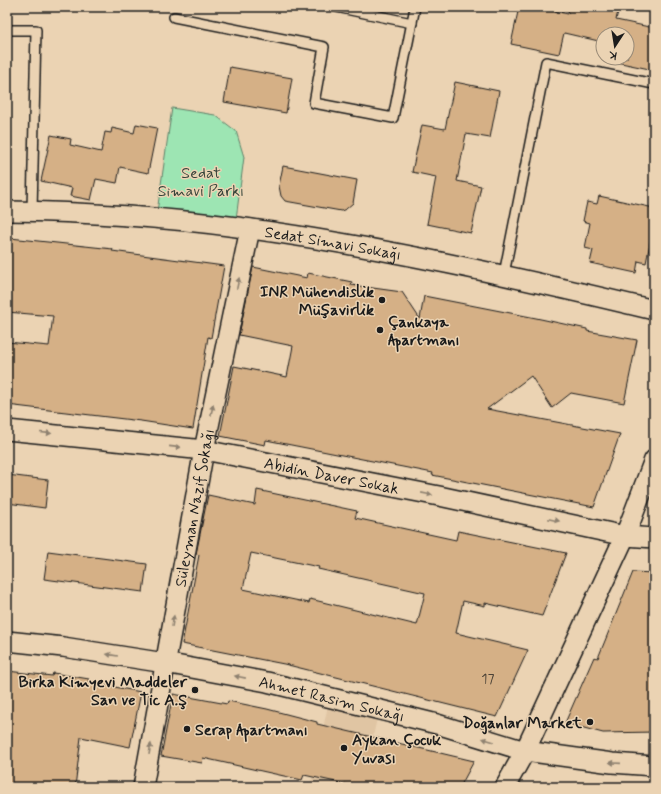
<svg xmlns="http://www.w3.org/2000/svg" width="661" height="794" viewBox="0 0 661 794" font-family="Mynerve,sans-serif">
<rect width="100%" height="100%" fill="#ebd3b3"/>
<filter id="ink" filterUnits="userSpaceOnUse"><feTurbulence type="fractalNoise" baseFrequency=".025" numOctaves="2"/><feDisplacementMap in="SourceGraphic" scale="8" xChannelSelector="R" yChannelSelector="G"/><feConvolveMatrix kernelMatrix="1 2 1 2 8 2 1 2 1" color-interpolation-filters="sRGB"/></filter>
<g filter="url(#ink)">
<polygon fill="#e0c5a3" points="330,697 379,709 362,787 310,787"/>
<polygon fill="#9de5b3" stroke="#5c8068" points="172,108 215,115 236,131 244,157 235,227 156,219"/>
<g fill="#d5b086" stroke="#1c1c1c" fill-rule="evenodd">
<polygon points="519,7 536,7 568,14 569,7 619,7 616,20 654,28 654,70 607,60 608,58 627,58 627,34 603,34 603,42 564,33 559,54 511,44"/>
<polygon points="230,67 292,78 286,113 224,102"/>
<polygon points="455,82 499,91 490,138 466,134 457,181 481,186 471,233 427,224 436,177 412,172 422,125 445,129"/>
<polygon points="136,124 157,128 148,173 120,167 117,183 96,179 91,200 70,196 72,188 41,181 51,135 71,139 70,145 101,152 105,132 111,133 112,128 134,133"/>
<polygon points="283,166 357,180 353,203 346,209 341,211 285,201 281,196 279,186"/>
<polygon points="599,196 654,208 654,239 651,238 646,263 638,261 636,273 590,263 593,250 585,248 590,223 583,221 587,202 597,204"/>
<polygon points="10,238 113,249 112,251 224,266 211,338 208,337 193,429 141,421 7,405 7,342 49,346 53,316 7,312 7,263"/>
<polygon points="253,267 307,278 308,273 352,282 351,285 402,292 420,319 424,296 536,318 587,329 587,331 637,340 624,403 571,393 552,408 531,376 487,409 620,434 594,507 432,475 433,473 266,440 265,445 220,436 234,366 287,377 293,346 239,335"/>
<polygon points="7,475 48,480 45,508 7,503"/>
<path d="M257,490L357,511L355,518L456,540L458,531L566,553L542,616L485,603V606L463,601L456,633L528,650L497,717L284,664L182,644L199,555L196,554L208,495L255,505ZM251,553L319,567L318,569L425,593L417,625L310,599L309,603L243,589Z"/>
<polygon points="48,551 147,564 143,592 44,579"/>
<polygon points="633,572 654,573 654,732 603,733 565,723 594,657 598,658"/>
<polygon points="7,671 52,676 53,673 89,679 88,682 141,692 130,747 81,737 75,787 7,787"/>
<polygon points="173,694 227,704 228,701 267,709 317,722 317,724 474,761 460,787 359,787 304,775 302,780 203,758 202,763 161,756"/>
</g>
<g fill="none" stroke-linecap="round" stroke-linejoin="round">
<defs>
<g id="lane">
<polyline points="336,7 412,23"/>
<polyline points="174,17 324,47 314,103 393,118 415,7"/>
<polyline points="7,30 36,30 32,211"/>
<polyline points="504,274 546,62 654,84"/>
</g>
<g id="street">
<path id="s1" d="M7,211C83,212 161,217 237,227C378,246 516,277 654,310"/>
<path id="s2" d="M7,430L204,450L439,496L625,536L654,538"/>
<path id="s3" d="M7,641L63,647L165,663L267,682L437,724L525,751L612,763L654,766"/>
<path id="s4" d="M143,787L204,450L250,229"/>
<polyline points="505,787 525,751 625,536 654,460"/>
</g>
</defs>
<use href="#lane" stroke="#1c1c1c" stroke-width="12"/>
<use href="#street" stroke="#1c1c1c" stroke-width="22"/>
<use href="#lane" stroke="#ebd3b3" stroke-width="9"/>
<use href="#street" stroke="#ebd3b3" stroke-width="19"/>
</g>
<defs><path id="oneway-solid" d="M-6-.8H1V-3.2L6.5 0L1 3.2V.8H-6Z"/></defs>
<g fill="#8e816f">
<use href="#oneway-solid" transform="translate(238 283) rotate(-78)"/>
<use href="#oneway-solid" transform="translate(212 410) rotate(-78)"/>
<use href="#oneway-solid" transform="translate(46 433) rotate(5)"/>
<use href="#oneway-solid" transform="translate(175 447) rotate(6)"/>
<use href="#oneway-solid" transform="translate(427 494) rotate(11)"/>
<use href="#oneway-solid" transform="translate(554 520) rotate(12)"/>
<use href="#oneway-solid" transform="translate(173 621) rotate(-80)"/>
<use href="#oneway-solid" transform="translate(112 655) rotate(-171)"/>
<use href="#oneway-solid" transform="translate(240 677) rotate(-169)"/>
<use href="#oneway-solid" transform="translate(488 740) rotate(-163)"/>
<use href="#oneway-solid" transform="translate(150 749) rotate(-80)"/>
<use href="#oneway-solid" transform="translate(615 763) rotate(-176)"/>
</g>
</g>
<g fill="#1c1c1c" stroke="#ebd3b3" stroke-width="1.5">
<circle cx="382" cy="300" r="4"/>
<circle cx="380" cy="330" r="4"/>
<circle cx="195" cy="690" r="4"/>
<circle cx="590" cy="722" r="4"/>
<circle cx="187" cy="729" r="4"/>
<circle cx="344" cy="748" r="4"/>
</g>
<g text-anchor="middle" stroke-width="3" stroke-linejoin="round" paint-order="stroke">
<g font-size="14" fill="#4a4136">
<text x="488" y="683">17</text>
</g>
<g font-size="16" fill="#36443a" stroke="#ebd3b3">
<text x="201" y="178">Sedat<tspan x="201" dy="18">Simavi Parkı</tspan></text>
</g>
<g font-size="16" fill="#1c1c1c" stroke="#ebd3b3">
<text dy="6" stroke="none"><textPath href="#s1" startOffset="328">Sedat Simavi Sokağı</textPath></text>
<text dy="6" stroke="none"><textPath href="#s2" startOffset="328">Abidin Daver Sokak</textPath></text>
<text dy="6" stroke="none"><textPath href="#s4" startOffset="284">Süleyman Nazif Sokağı</textPath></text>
<text dy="6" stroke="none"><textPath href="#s3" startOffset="330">Ahmet Rasim Sokağı</textPath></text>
</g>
<g font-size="16" font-weight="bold" fill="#1c1c1c" stroke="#ebd3b3" text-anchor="end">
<text x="374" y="297">INR Mühendislik<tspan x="374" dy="18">Müşavirlik</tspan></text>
<text x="388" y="327" text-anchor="start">Çankaya<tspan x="388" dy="18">Apartmanı</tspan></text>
<text x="187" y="687">Birka Kimyevi Maddeler<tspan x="187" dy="18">San ve Tic A.Ş</tspan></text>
<text x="582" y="728">Doğanlar Market</text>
<text x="195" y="735" text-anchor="start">Serap Apartmanı</text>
<text x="352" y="745" text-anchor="start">Aykan Çocuk<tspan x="352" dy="18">Yuvası</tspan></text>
</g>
</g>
<rect width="661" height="794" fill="none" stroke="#ebd3b3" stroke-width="24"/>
<rect x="12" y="12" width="637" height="770" fill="none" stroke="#1c1c1c" stroke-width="1.5" filter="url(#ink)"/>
<g transform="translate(615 46) rotate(192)"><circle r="19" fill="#ebd3b3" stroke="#988a77"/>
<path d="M0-3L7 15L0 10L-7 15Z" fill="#1c1c1c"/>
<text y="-6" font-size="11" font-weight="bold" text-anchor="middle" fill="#1c1c1c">K</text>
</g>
</svg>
